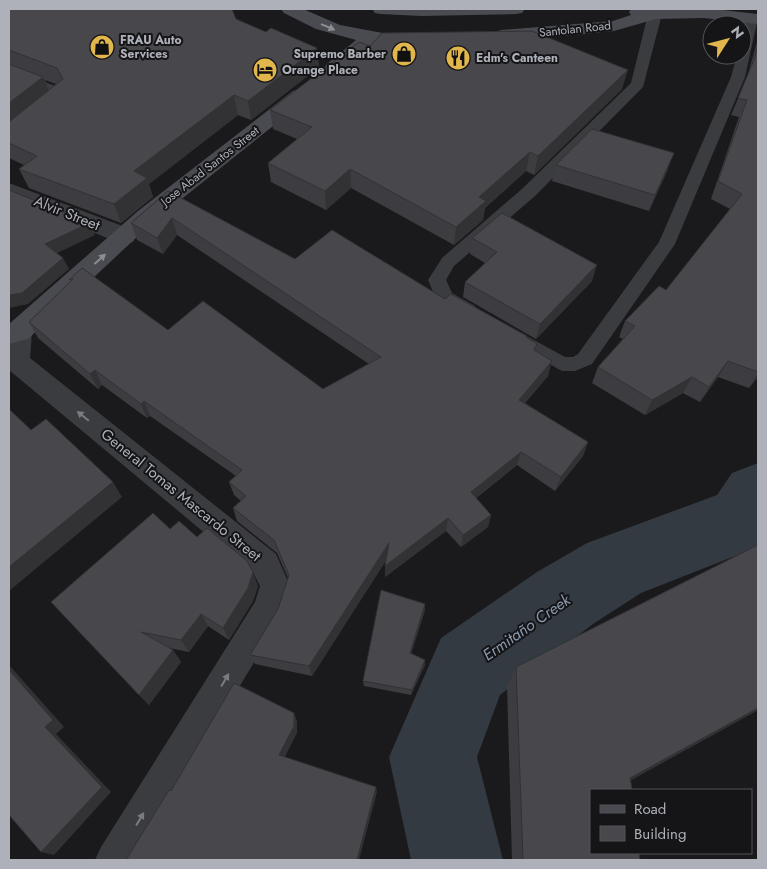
<svg xmlns="http://www.w3.org/2000/svg" width="767" height="869" viewBox="0 0 767 869" font-family="Jost,sans-serif">
<rect width="100%" height="100%" fill="#1a1a1c"/>
<g fill="none" stroke-linecap="round" stroke-linejoin="round">
<polygon fill="#333a41" fill-rule="evenodd" points="758,463 758,547 641,593 593,624 500,695 477,757 503,860 411,860 389,757 441,638 537,572 587,543 717,495 732,473"/>
<g fill="#3b3c40" fill-rule="evenodd">
<path d="M655,10L662,14L643,87L535,196L454,266L446,280L452,293L475,306L478,311L475,316C465,319 447,310 439,302C434,297 431,286 428,280L442,258L523,188L631,83L648,14Z"/>
<polygon points="751,14 758,18 745,77 675,244 592,364 575,371 562,371 506,340 503,335 506,330 512,328 565,357 573,357 578,354 659,242 731,77 737,55 742,55 744,18"/>
<polygon points="9,69 64,89 68,98 14,142 9,144 9,132 53,97 53,95 9,78"/>
</g>
<g fill="#3b3c40" fill-rule="evenodd">
<polygon points="9,183 133,230 136,236 133,242 125,244 117,242 9,198"/>
<polygon points="19,322 28,325 32,332 30,358 276,554 290,586 280,619 135,860 95,860 101,847 255,602 260,586 254,574 9,370 9,328 10,325"/>
</g>
<g fill="#494b50" fill-rule="evenodd">
<path d="M281,9H303L340,25L388,34L390,38L388,42L374,43C363,55 345,76 327,72L324,68L327,64L356,40L316,29L284,13Z"/>
<polygon points="372,9 525,9 522,13 516,14 421,16 381,14 375,13"/>
<polygon points="631,9 714,9 758,14 758,24 704,18 656,19 614,31 501,42 494,40 492,36 494,32 501,30 613,21 631,15 629,12"/>
<polygon points="300,89 307,91 310,95 307,99 154,221 28,339 9,344 9,324 138,211 293,91"/>
</g>
</g>
<g fill="#3d3d41" fill-rule="evenodd">
<path d="M9,9L236,19L266,32L317,48L319,67L251,120L238,115L149,184L153,197L121,223L29,188L19,169L24,165L9,158ZM45,80L56,84L49,90Z"/>
<polygon points="758,38 758,377 749,388 718,377 700,402 683,393 645,415 592,383 598,367 623,339 619,337 625,321 666,290 730,209 711,199 739,117 731,115 747,78"/>
<polygon points="370,46 622,89 534,175 526,171 485,208 483,220 454,245 351,188 326,210 271,182 268,163 297,139 273,129 270,110"/>
<polygon points="556,165 668,169 649,211 552,181"/>
<polygon points="168,191 295,259 445,299 527,336 527,338 535,350 548,376 525,403 588,442 583,456 555,491 517,465 476,498 491,515 488,527 461,547 446,531 385,577 386,560 312,676 255,664 250,655 278,609 288,578 277,553 237,521 233,508 241,501 234,495 229,482 236,476 150,416 147,418 102,385 98,389 38,338 29,322 168,330 323,389 369,364 177,235 163,254 137,240 131,223"/>
<polygon points="472,238 592,281 536,339 463,297 465,282 485,263 470,254"/>
<polygon points="170,529 197,537 258,586 253,601 229,640 208,626 189,652 169,648 173,650 181,662 149,705 51,602"/>
<polygon points="758,545 758,710 631,780 640,860 512,860 507,686 516,667"/>
<polygon points="425,604 425,610 411,653 425,660 425,665 411,695 364,686 363,681"/>
</g>
<g fill="#323235">
<polygon points="317,48 319,67 251,120 248,101"/>
<polygon points="628,70 622,89 534,175 538,156"/>
<polygon points="43,77 51,96 9,130 9,103"/>
<polygon points="234,95 238,115 149,184 153,197 121,223 114,204 134,171"/>
<polygon points="530,152 526,171 485,208 483,220 454,245 456,227 479,197"/>
<polygon points="674,153 668,169 649,211 655,195"/>
<polygon points="350,169 351,188 326,210 325,191"/>
<polygon points="172,218 177,235 163,254 157,238"/>
<polygon points="90,223 95,235 51,256 45,244"/>
<polygon points="63,258 69,269 28,304 9,308 9,295"/>
<polygon points="597,265 592,281 536,339 540,324"/>
<polygon points="552,361 548,376 515,415 519,400"/>
<polygon points="728,361 718,377 700,402 709,387"/>
<polygon points="95,370 102,385 98,389 90,374"/>
<polygon points="758,373 758,377 749,388"/>
<polygon points="692,377 683,393 645,415 652,400"/>
<polygon points="144,401 150,416 147,418 141,404"/>
<polygon points="588,442 583,456 555,491 561,477"/>
<polygon points="521,452 517,465 468,505 471,492"/>
<polygon points="113,482 122,497 9,591 9,567"/>
<polygon points="491,515 488,527 461,547 463,535"/>
<polygon points="448,518 446,531 385,577 385,566"/>
<polygon points="389,543 389,556 312,676 309,666"/>
<polygon points="253,572 258,586 253,601 229,640 223,628"/>
<polygon points="425,604 425,610 410,658 410,653"/>
<polygon points="201,614 208,626 189,652 181,640"/>
<polygon points="173,650 181,662 149,705 139,695"/>
<polygon points="425,660 425,665 411,695 412,690"/>
<polygon points="9,665 64,727 56,734 111,792 54,855 41,852 9,670"/>
<polygon points="758,708 758,710 613,790 630,778"/>
<polygon points="294,713 297,721 297,733 283,761 279,755"/>
<polygon points="376,787 377,792 359,860 357,860"/>
</g>
<g fill="#47474c" stroke="#323235">
<polygon points="9,9 232,9 236,19 266,32 271,28 317,48 248,101 234,95 134,171 147,178 114,204 19,169 37,156 9,143 9,122 63,79 57,68 9,50"/>
<polygon points="532,31 628,70 538,156 530,152 479,197 486,201 456,227 350,169 325,191 268,163 312,127 270,110 359,42 370,46 382,33"/>
<polygon points="758,45 758,372 728,361 709,387 692,377 652,400 598,367 635,326 625,321 659,286 666,290 742,194 718,181 747,100 738,98 754,60"/>
<polygon points="9,64 43,77 9,103"/>
<polygon points="592,129 674,153 655,195 556,165"/>
<polygon points="9,190 90,223 45,244 63,258 22,293 9,295"/>
<polygon points="168,191 295,259 332,230 445,299 451,294 527,336 526,337 537,344 534,350 552,361 519,400 588,442 561,477 521,452 471,492 491,515 463,535 448,518 385,566 389,543 309,666 250,655 278,609 289,575 274,540 233,508 246,496 229,482 242,470 144,401 141,404 95,370 90,374 29,322 73,279 69,280 82,268 168,330 203,301 323,389 381,357 172,218 157,238 131,223"/>
<polygon points="502,213 597,265 540,324 465,282 497,252 472,238"/>
<polygon points="9,409 31,430 46,419 113,482 9,567"/>
<polygon points="153,513 170,529 179,521 197,537 207,528 247,561 253,572 248,588 223,628 201,614 181,640 141,632 173,650 139,695 51,602"/>
<polygon points="758,545 758,708 630,778 632,790 591,790 591,853 639,853 640,860 523,860 516,667"/>
<polygon points="381,590 425,604 410,653 425,660 412,690 363,681"/>
<polygon points="9,670 53,720 45,727 102,787 41,852 9,815"/>
<polygon points="234,683 294,713 294,726 279,755 376,787 357,860 126,860 169,790 171,791"/>
</g>
<defs><path id="oneway-solid" d="M-6-.8H1V-3.2L6.5 0L1 3.2V.8H-6Z" transform="scale(1.25)"/></defs>
<g fill="#8b8d95">
<use href="#oneway-solid" transform="translate(328 27) rotate(23)"/>
<use href="#oneway-solid" transform="translate(100 259) rotate(-42)"/>
</g>
<g fill="#7a7c83">
<use href="#oneway-solid" transform="translate(83 416) rotate(-141)"/>
<use href="#oneway-solid" transform="translate(225 680) rotate(-59)"/>
<use href="#oneway-solid" transform="translate(140 819) rotate(-59)"/>
</g>
<defs>
<symbol id="shop-disc" viewBox="-11 -11 22 22"><circle r="9.5" fill="#e1b64d" stroke="#151517"/><path d="M-5-2.5h2.3a2.7 3.5 0 0 1 5.4 0H5L5.5 6h-11ZM-1.5-2.5h3a1.5 2.3 0 0 0-3 0Z" fill="#111"/></symbol>
<symbol id="restaurant-disc" viewBox="-11 -11 22 22"><circle r="9.5" fill="#e1b64d" stroke="#151517"/><path d="M-5-6h1v4h1v-4h1v4h1v-4h1v5L-1.5 .5V6h-2V.5L-5-1ZM5-6V6H3V1.5H1.5Q1.5-4 5-6Z" fill="#111"/></symbol>
<symbol id="hotel-disc" viewBox="-11 -11 22 22"><circle r="9.5" fill="#e1b64d" stroke="#151517"/><path d="M-6-4.5h1.5V1H6V5H4.5V3h-9V5H-6ZM-4 0a1.8 1.8 0 1 1 3.6 0ZM.5 0V-2.5h3Q6-2.5 6 0Z" fill="#111"/></symbol>
</defs>
<g fill-rule="evenodd">
<use href="#shop-disc" x="88" y="33" width="28" height="28"/>
<use href="#shop-disc" x="390" y="40" width="28" height="28"/>
<use href="#restaurant-disc" x="444" y="44" width="28" height="28"/>
<use href="#hotel-disc" x="251" y="56" width="28" height="28"/>
</g>
<g text-anchor="middle" stroke-width="4" stroke-linejoin="round" paint-order="stroke">
<g font-size="12" fill="#aeb1ba" stroke="#151517">
<text transform="translate(575 29) rotate(-6)" y="4">Santolan Road</text>
<text transform="translate(210 166) rotate(-38)" y="4">Jose Abad Santos Street</text>
</g>
<g font-size="12" font-weight="bold" fill="#aeb1ba" stroke="#151517" text-anchor="start">
<text x="120" y="44">FRAU Auto<tspan x="120" dy="14">Services</tspan></text>
<text x="386" y="58" text-anchor="end">Supremo Barber</text>
<text x="476" y="62">Edm's Canteen</text>
<text x="282" y="74">Orange Place</text>
</g>
<g font-size="15" fill="#aeb1ba" stroke="#151517">
<text transform="translate(67 213) rotate(22)" y="5">Alvir Street</text>
<text transform="translate(181 495) rotate(39)" y="5">General Tomas Mascardo Street</text>
</g>
<g font-size="16" font-style="italic" fill="#899cb1" stroke="#151517">
<text transform="translate(526 627) rotate(-35)" y="6">Ermitaño Creek</text>
</g>
</g>
<rect width="767" height="869" fill="none" stroke="#aeb1ba" stroke-width="20"/>
<rect x="590" y="789" width="162" height="65" fill="#151517" stroke="#525358"/>
<rect x="600" y="805" width="25" height="8" fill="#494b50" stroke="#525358"/>
<text x="634" y="814" font-size="15" fill="#aeb1ba">Road</text>
<rect x="600" y="826" width="25" height="15" fill="#47474c" stroke="#525358"/>
<text x="634" y="839" font-size="15" fill="#aeb1ba">Building</text>
<g transform="translate(727 40) rotate(54)"><circle r="24" fill="#151517" stroke="#525358"/>
<path d="M0-4L9 19L0 12L-9 19Z" fill="#e1b64d"/>
<text y="-8" font-size="14" font-weight="bold" text-anchor="middle" fill="#aeb1ba">N</text>
</g>
</svg>
